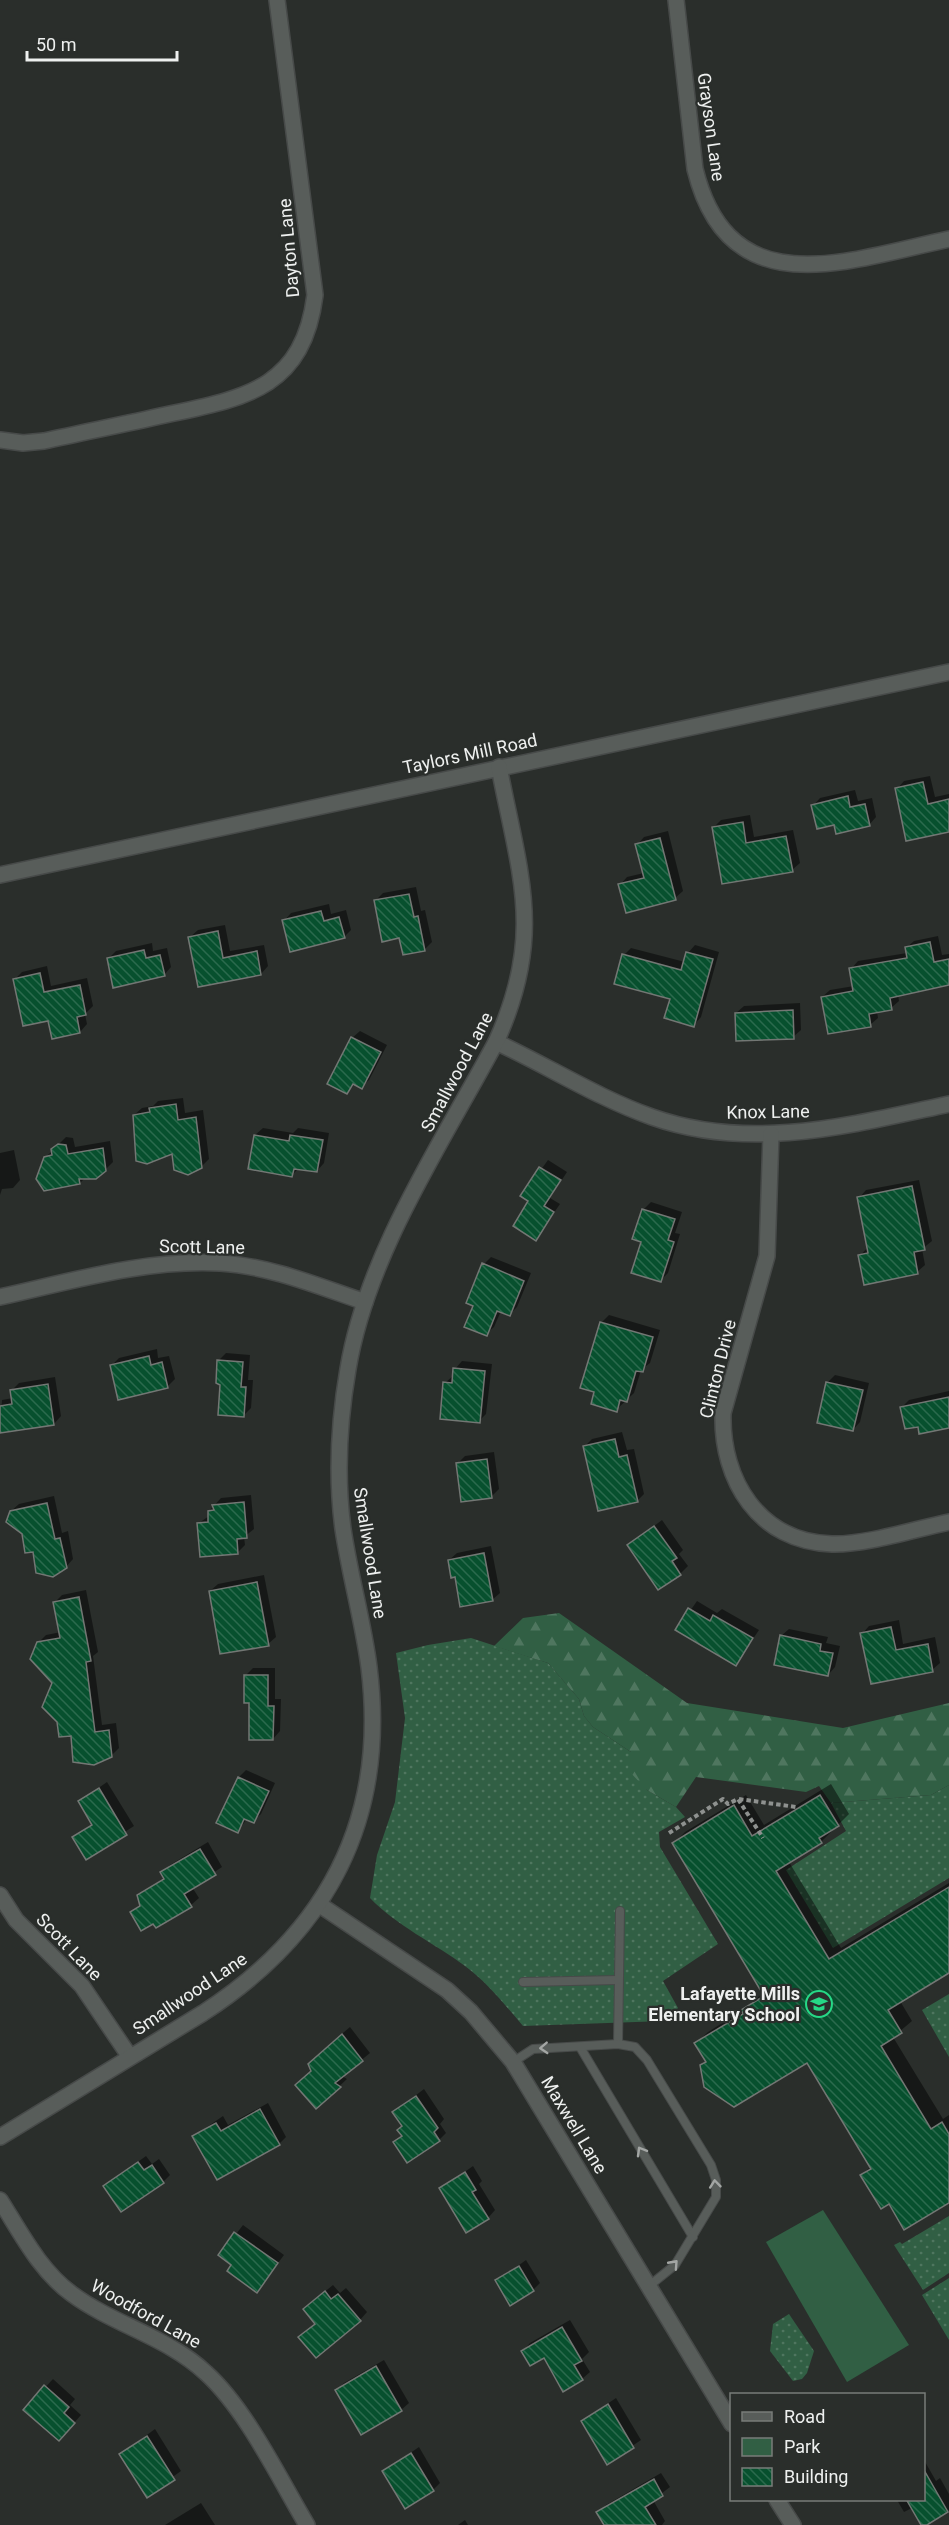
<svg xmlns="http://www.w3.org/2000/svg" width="949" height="2525" viewBox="0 0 949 2525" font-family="Roboto,sans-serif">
<defs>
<pattern id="green-dots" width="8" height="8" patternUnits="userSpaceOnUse" patternTransform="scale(1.5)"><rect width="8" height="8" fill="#315f44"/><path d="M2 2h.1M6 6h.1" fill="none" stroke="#4f765f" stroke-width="1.8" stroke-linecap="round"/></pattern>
<pattern id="forest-firs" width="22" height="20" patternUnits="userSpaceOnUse" patternTransform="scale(1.5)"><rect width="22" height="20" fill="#315f44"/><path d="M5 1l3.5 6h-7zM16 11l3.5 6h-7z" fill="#4f765f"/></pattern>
<pattern id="building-back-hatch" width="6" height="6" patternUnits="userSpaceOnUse" patternTransform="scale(1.5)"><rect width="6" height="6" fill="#07502e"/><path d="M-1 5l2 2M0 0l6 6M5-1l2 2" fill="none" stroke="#2b6a4d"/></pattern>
</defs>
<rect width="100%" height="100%" fill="#2a2e2b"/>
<g fill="url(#green-dots)">
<path d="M471,1638L548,1663L579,1699L584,1716L593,1727L631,1752L647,1790L676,1807L685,1817L659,1832L660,1847L718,1944L663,1981L678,2008L664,2021L523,2026C505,2005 488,1983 465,1966C434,1943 397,1926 370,1898L377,1855L395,1802L405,1718L396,1653L428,1645Z"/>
<polygon points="949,1785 949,1878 833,1948 786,1870 846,1831 831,1803 931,1795"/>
<polygon points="949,1994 949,2057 922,2010"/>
<polygon points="949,2216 949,2273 923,2290 894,2245 900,2242 902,2244"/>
<polygon points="949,2278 949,2340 922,2295"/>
<polygon points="789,2314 814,2351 807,2373 802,2379 793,2381 770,2351 773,2324"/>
</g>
<polygon fill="url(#forest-firs)" points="559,1613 687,1703 843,1728 949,1703 949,1785 931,1795 831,1803 819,1786 806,1792 696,1777 676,1807 647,1790 628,1770 631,1752 593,1727 584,1716 579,1699 548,1663 494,1646 523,1618"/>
<polygon fill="#315f44" points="823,2210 909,2345 847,2382 766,2242"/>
<g fill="#0007">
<polygon points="930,776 935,797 949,794 949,831 897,789 904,781"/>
<polygon points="855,790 858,801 872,798 876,817 869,825 835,823 813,806 820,798"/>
<polygon points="750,815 754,837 793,830 800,863 792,870 713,828 721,820"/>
<polygon points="668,831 683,891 675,898 620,885 627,877 644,873 637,845 644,837"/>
<polygon points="416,887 421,911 425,910 432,942 424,950 401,936 376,900 383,893"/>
<polygon points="329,904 331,914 346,910 351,930 344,937 284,921 291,913"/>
<polygon points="225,925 230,951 264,945 268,966 261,974 199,986 190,937 198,930"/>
<polygon points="938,936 942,955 949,954 949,984 898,995 899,1001 891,1008 877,1011 878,1018 870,1025 822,997 830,990 854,986 851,969 858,961 907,953 906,948 914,941"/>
<polygon points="152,943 153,951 167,948 171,967 164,975 108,959 116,951"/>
<polygon points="695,945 719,952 701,1017 694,1025 671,998 624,955 631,948 685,962 688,953"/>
<polygon points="47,966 51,986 87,978 93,1006 85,1014 87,1024 80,1032 49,1019 15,979 22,972"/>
<polygon points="800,1003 801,1030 793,1037 736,1013 744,1006"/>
<polygon points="360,1031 387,1045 369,1080 361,1087 355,1084 347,1093 352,1038"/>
<polygon points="183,1098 185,1113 203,1110 209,1159 201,1167 173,1152 134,1115 142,1108 153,1106 158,1101"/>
<polygon points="263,1128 293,1133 298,1128 329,1133 324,1163 317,1171 299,1168 292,1175 255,1135"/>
<polygon points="66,1137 73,1138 75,1147 110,1141 113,1162 105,1170 85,1178 80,1183 45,1158"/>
<polygon points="14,1150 20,1180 13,1188 2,1189 0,1195 0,1153"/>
<polygon points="548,1160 567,1172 550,1198 560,1204 536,1239 530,1201 522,1196"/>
<polygon points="919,1180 932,1241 922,1249 925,1265 917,1272 860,1256 867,1248 859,1198 866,1190"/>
<polygon points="651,1202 682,1212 675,1233 680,1234 668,1273 661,1280 643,1241 643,1210"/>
<polygon points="491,1257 531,1273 517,1307 510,1314 501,1311 494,1327 486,1334 475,1305 484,1264"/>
<polygon points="609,1315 660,1330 650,1363 641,1370 634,1393 616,1410 596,1391 601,1323"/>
<polygon points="157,1349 158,1358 169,1356 175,1379 167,1387 112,1365 119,1358"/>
<polygon points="226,1353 250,1355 248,1380 253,1380 251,1408 244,1415 222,1384 219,1360"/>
<polygon points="462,1361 492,1364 486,1414 479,1421 445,1383 454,1375 455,1369"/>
<polygon points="835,1375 869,1383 860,1422 853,1430 827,1383"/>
<polygon points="55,1377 61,1416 54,1424 0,1432 2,1400 13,1398 12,1390 19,1383"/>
<polygon points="949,1391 949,1426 919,1425 902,1407 909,1400"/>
<polygon points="622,1432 627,1450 634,1449 644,1494 637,1501 585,1446 592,1439"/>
<polygon points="494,1452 499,1489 491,1497 458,1463 465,1456"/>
<polygon points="251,1495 254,1529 244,1537 245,1545 238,1552 199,1523 209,1516 209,1511 221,1498"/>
<polygon points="54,1496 62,1533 68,1531 73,1559 66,1567 34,1550 11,1511 19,1504"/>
<polygon points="662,1520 683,1550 679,1554 688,1566 680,1574 629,1545"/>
<polygon points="491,1546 500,1593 492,1600 449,1560 457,1553"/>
<polygon points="264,1575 276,1637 268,1644 210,1591 218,1584"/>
<polygon points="86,1590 98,1652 93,1656 102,1725 116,1723 119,1748 111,1756 72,1734 38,1643 46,1635 61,1632 55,1602 62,1595"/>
<polygon points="697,1601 717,1613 722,1609 759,1630 736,1664 677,1630"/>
<polygon points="899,1620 903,1644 935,1637 940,1663 932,1670 862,1634 869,1626"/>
<polygon points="789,1629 828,1637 826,1643 840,1646 835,1667 828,1675 781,1636"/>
<polygon points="253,1668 275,1668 275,1699 281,1699 280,1731 273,1739 251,1701 246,1675"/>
<polygon points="246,1770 275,1783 261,1814 253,1821 247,1819 237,1832 218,1823 239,1777"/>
<polygon points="107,1782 134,1826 86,1857 74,1837 93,1823 80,1801"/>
<polygon points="831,1784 849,1814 821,1842 789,1862 841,1948 949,1883 949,1971 900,2001 912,2021 893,2037 943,2119 949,2115 949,2201 889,2202 862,2175 871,2166 808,2061 702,2066 707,2061 696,2043 708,2032 743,2010 764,1992 674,1843 685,1832 746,1795 764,1825"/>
<polygon points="208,1842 222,1867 192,1887 199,1898 191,1905 156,1926 153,1922 132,1912 141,1904 139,1896 165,1877 162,1872 170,1865"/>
<polygon points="350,2027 370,2053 342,2076 347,2079 317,2107 330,2044"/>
<polygon points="424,2089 444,2119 440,2124 446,2133 439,2140 395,2142 402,2135 403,2125 394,2112"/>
<polygon points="268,2103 286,2137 279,2144 194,2136 223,2116 228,2125"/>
<polygon points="146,2156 152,2164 159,2159 170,2175 163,2182 105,2186"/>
<polygon points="473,2166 482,2181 479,2184 495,2210 488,2218 441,2189"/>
<polygon points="243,2225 284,2255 257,2291 234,2264 220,2255"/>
<polygon points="526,2260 540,2283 533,2290 497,2281"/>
<polygon points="333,2285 340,2293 346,2288 367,2312 360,2320 316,2323 312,2302"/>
<polygon points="570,2320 589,2352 582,2359 590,2372 582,2379 544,2356 523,2351 530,2343"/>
<polygon points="384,2360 409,2403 401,2410 337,2390 344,2383"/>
<polygon points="53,2379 75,2399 70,2405 81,2415 66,2432 25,2409"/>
<polygon points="616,2398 641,2440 607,2463 582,2421"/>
<polygon points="155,2429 181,2471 147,2495 121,2454"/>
<polygon points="419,2447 440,2483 433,2490 384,2471"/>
<polygon points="924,2460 936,2481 940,2478 949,2494 949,2510 922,2525 912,2508 904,2512 897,2500 924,2500"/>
<polygon points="661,2473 670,2487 653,2500 665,2521 662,2525 605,2525 598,2513 606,2505"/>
<polygon points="201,2503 215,2525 165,2525"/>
<polygon points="465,2520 468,2525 458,2525"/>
</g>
<g fill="url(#building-back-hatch)" stroke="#737774" stroke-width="1.5">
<polygon points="923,782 928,804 949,799 949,832 906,841 895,788"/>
<polygon points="848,796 850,807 865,804 870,826 836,834 834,825 817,829 811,805"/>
<polygon points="743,822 746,843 786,836 793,872 722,884 712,827"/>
<polygon points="660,838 676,900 626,913 618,884 644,878 635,844"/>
<polygon points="409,894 414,917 418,916 425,951 403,955 399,938 382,942 374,900"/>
<polygon points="321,911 324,921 339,917 345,938 290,952 282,920"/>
<polygon points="218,931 223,958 257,951 261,975 198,987 188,937"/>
<polygon points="930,942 934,962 949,959 949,985 890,998 892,1010 869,1014 871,1027 828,1034 821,997 853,991 849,968 907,958 905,947"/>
<polygon points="144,950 146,958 160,955 165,976 113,988 107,958"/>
<polygon points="686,952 713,959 694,1027 664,1018 670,999 614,984 622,954 681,970"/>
<polygon points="40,973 44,992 80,985 86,1015 77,1017 80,1033 52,1039 48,1021 23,1026 13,979"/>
<polygon points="793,1010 794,1039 736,1041 735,1013"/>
<polygon points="351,1037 381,1052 362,1089 353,1084 347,1094 327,1084"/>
<polygon points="176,1104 178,1120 196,1117 202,1168 188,1175 174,1170 172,1154 147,1164 136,1161 133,1115 150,1112 149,1108"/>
<polygon points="254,1135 289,1141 290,1135 323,1140 317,1172 294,1169 292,1177 248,1169"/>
<polygon points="58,1144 66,1145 68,1154 103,1148 106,1171 96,1179 79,1179 80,1184 44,1191 36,1179 44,1157 52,1155 51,1149"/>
<polygon points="539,1167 561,1180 544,1206 554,1212 536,1241 513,1226 528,1201 520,1196"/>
<polygon points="912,1186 925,1250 914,1252 918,1274 864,1285 858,1255 868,1253 857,1197"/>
<polygon points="642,1209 675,1219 668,1240 674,1242 661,1282 631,1273 641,1242 632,1239"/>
<polygon points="482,1263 524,1281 510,1316 497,1311 487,1336 464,1327 473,1306 466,1303"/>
<polygon points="600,1322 653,1337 643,1372 636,1371 627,1402 620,1400 617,1412 591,1404 594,1392 580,1388"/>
<polygon points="149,1356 151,1365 162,1362 168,1388 118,1400 110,1365"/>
<polygon points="217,1360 243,1362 241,1387 246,1387 244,1417 218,1415 220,1385 216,1383"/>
<polygon points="453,1368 485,1371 480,1423 440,1419 443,1382 452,1383"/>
<polygon points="826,1382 863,1390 853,1431 817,1423"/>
<polygon points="48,1384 54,1425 0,1433 0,1406 12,1404 10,1390"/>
<polygon points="949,1397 949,1428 919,1434 918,1427 905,1429 900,1407"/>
<polygon points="615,1439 619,1457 627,1455 638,1502 598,1511 583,1446"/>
<polygon points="487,1459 492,1498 461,1502 456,1463"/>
<polygon points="244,1502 247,1538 237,1539 238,1554 200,1557 197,1523 208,1522 208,1511 214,1510 212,1505"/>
<polygon points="47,1503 55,1539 60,1538 67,1568 53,1577 36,1573 33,1552 25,1553 22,1534 6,1522 10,1511"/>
<polygon points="654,1526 677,1558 672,1561 681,1575 658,1590 627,1545"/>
<polygon points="484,1553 493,1601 460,1607 455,1577 451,1578 448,1560"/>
<polygon points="257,1582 269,1646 220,1654 209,1591"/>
<polygon points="79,1597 91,1661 86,1662 95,1732 109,1730 112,1757 94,1765 73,1762 71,1736 59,1737 57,1722 42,1707 52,1683 30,1659 37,1642 60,1638 53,1602"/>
<polygon points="688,1608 710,1621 713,1615 753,1638 736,1666 675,1630"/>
<polygon points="891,1627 896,1650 928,1644 933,1672 871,1684 860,1633"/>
<polygon points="780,1635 821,1644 820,1651 833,1653 828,1676 774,1665"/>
<polygon points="244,1675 268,1675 268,1706 274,1706 273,1740 249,1740 249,1703 244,1703"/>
<polygon points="238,1777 269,1791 254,1823 244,1819 238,1833 216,1823"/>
<polygon points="99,1788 127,1835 86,1860 72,1837 92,1825 78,1801"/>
<polygon points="820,1795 839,1826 819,1838 822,1843 776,1871 829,1959 949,1887 949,1973 888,2010 902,2033 881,2046 931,2129 942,2122 949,2134 949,2203 904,2230 889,2204 881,2209 860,2175 871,2169 807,2063 734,2107 704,2087 700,2065 706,2062 694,2043 743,2014 741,2010 764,1996 672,1843 734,1805 752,1836"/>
<polygon points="200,1849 216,1875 184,1894 192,1907 156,1928 153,1924 141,1931 130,1912 140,1906 137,1895 164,1879 160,1872"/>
<polygon points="342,2034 363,2061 335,2083 341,2087 316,2109 295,2085 311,2071 308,2064"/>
<polygon points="416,2096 438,2128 434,2132 440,2141 407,2163 393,2142 402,2136 397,2130 402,2126 392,2112"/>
<polygon points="260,2109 280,2145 217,2180 192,2136 216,2123 221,2131"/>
<polygon points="138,2162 144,2170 152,2165 164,2183 121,2212 103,2186"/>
<polygon points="465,2172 476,2190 472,2192 489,2219 466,2233 439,2188"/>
<polygon points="234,2232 278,2263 257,2293 227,2271 231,2265 218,2255"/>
<polygon points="519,2266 534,2291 510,2306 495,2280"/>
<polygon points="325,2291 331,2299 338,2294 361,2321 316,2358 298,2337 315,2324 303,2309"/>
<polygon points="562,2327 582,2361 574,2365 583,2380 563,2392 544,2358 530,2366 521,2351"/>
<polygon points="376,2366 402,2411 361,2435 335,2390"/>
<polygon points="44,2385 69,2407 64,2413 75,2423 59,2441 23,2410"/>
<polygon points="608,2404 634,2448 607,2465 581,2421"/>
<polygon points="147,2436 175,2480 147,2498 119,2454"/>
<polygon points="411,2453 434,2491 405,2509 382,2471"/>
<polygon points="924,2470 948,2512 927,2525 921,2525 906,2499 924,2499"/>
<polygon points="654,2479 663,2496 645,2507 656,2525 604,2525 596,2512"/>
</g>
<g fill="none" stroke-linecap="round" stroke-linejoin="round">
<defs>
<g id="service">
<polyline points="523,1982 618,1980"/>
<polyline points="618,2044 620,1911"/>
<polyline points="580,2047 693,2237"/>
<polyline points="513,2062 533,2049 618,2044 635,2047 647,2060 711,2165 716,2180 716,2197 675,2265 649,2286"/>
</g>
<g id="minor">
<path d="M676,0L695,169C729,308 849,260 949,239"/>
<path d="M0,440L23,443L44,441C85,432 125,424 165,415C245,398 303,389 315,295L277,0"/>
<polyline points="0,875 949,672"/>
<path d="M496,1042C548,1066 598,1098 652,1117C751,1152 851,1125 949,1104"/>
<path d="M771,1134L767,1256L723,1413C721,1480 759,1542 832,1544C866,1545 915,1529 949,1522"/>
<path d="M0,1297C72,1281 146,1259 220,1263C270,1266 318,1286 365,1302"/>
<polyline points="0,1895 16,1920 82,1986 130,2057"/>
<polyline points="320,1905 447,1990 471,2012 513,2062 732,2424"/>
<path d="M0,2137L203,2013C328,1932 388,1818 369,1667C363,1621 350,1576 343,1529C336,1476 339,1421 348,1369C367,1254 442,1143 496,1042C545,935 520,876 499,767"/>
<path d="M0,2200C21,2233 40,2271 72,2294C114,2325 168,2337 206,2373C246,2409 279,2478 307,2525"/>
<polyline points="777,2500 793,2525"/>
</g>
</defs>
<use href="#service" stroke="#474a49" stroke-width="10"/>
<use href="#minor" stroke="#474a49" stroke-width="18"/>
<g stroke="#8e918f" stroke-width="4" stroke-dasharray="4.5 3" stroke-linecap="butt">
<polyline points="739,1799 796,1807"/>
<polyline points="669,1833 723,1799 728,1804 738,1799 763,1838"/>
</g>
<use href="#service" stroke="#585d5a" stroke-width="8"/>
<use href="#minor" stroke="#585d5a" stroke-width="15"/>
</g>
<defs><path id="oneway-chevron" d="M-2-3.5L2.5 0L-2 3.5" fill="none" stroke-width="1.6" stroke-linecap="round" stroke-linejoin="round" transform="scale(1.5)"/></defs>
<g stroke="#a3a6a4">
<use href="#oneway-chevron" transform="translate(544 2048) rotate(177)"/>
<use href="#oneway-chevron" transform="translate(641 2151) rotate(-120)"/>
<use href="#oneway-chevron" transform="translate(715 2184) rotate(-96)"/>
<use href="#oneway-chevron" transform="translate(674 2264) rotate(-48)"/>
</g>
<defs>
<symbol id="school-ring" viewBox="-11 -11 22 22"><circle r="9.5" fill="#2a2e2b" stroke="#26d886" stroke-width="1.5"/><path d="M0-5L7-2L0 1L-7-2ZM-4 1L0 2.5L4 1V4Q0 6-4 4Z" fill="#26d886"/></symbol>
</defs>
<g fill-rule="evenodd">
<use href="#school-ring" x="804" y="1989" width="30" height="30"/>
</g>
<g text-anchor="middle" stroke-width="4.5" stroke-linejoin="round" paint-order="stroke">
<g font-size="18" fill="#eef0ef" stroke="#2a2e2b">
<text transform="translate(711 127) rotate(82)" y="6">Grayson Lane</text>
<text transform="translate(289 248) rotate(-95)" y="6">Dayton Lane</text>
<text transform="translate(470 754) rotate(-12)" y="6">Taylors Mill Road</text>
<text transform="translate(457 1072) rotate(-62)" y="6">Smallwood Lane</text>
<text transform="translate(768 1112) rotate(-1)" y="6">Knox Lane</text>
<text transform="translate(202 1247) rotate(1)" y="6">Scott Lane</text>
<text transform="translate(718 1369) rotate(-76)" y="6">Clinton Drive</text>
<text transform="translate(370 1553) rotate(81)" y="6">Smallwood Lane</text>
<text transform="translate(69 1947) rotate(46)" y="6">Scott Lane</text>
<text transform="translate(190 1994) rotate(-34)" y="6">Smallwood Lane</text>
<text transform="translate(574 2125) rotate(59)" y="6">Maxwell Lane</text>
<text transform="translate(146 2314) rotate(29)" y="6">Woodford Lane</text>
</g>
<g font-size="18" font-weight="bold" fill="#eef0ef" stroke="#2a2e2b" text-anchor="end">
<text x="800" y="2000">Lafayette Mills<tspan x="800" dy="21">Elementary School</tspan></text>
</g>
</g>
<rect x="730" y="2393" width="195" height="108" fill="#2a2e2b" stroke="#787c79" stroke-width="1.5"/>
<rect x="742" y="2412" width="30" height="9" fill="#585d5a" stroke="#787c79" stroke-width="1.5"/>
<text x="784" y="2423" font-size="18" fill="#eef0ef">Road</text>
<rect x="742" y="2438" width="30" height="18" fill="#315f44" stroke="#787c79" stroke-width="1.5"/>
<text x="784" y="2453" font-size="18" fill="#eef0ef">Park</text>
<rect x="742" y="2468" width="30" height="18" fill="url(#building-back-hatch)" stroke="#787c79" stroke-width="1.5"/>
<text x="784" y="2483" font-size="18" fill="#eef0ef">Building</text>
<path d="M27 51v9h150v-9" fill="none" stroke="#eef0ef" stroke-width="3"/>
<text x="36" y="51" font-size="18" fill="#eef0ef" stroke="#2a2e2b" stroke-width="4.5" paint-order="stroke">50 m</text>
</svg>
